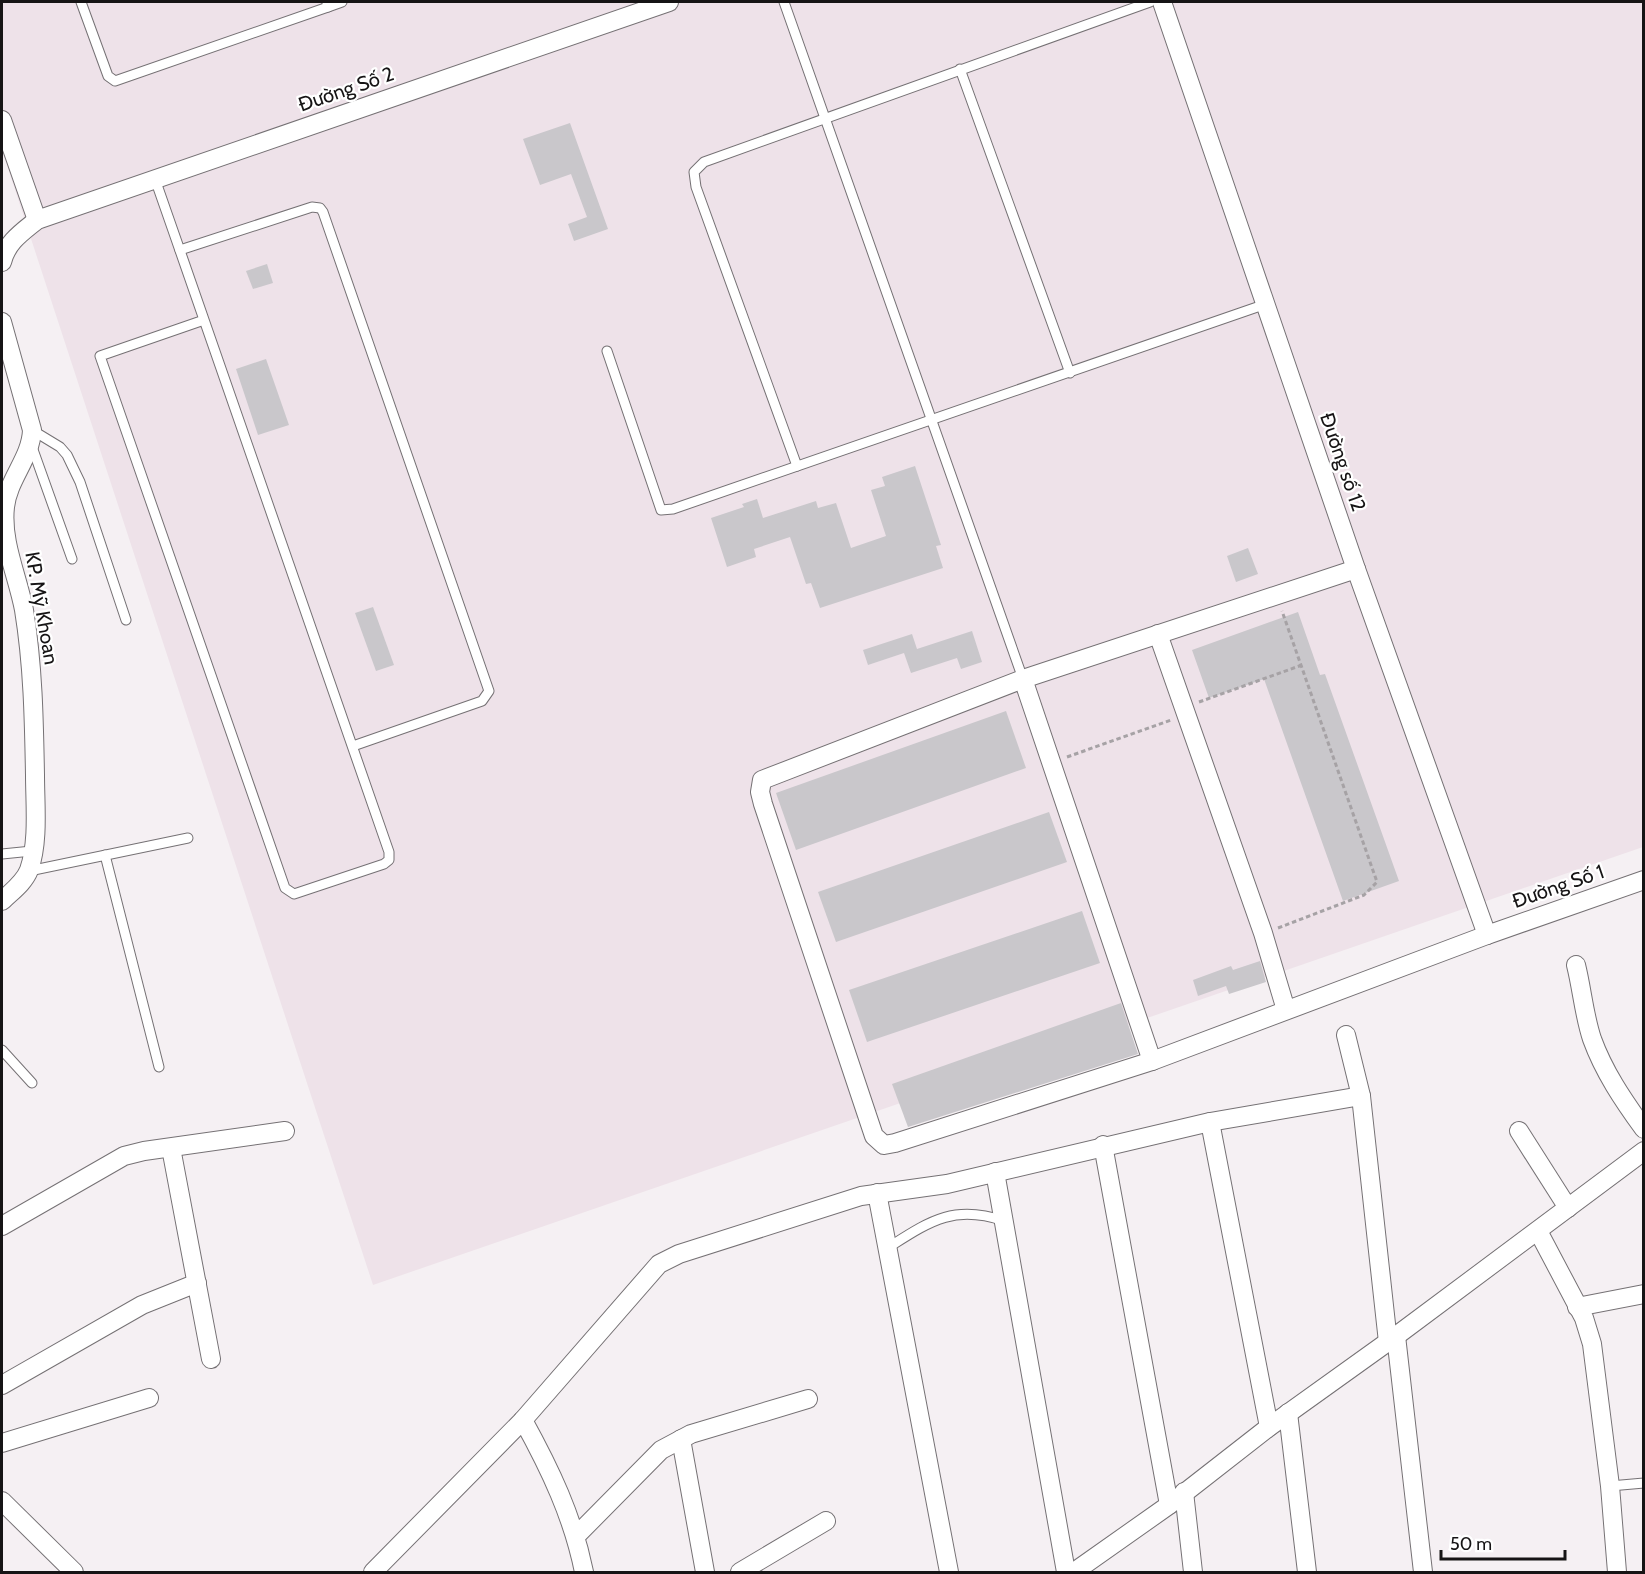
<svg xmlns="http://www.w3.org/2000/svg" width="1645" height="1574" viewBox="0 0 1645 1574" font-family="Cabin,sans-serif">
<rect width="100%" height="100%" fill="#f5f0f3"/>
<polygon fill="#eee2e9" points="2,2 1643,2 1643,847 373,1285 2,150"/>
<g fill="#c9c7cb">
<polygon points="570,123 608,229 574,241 568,224 587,217 571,174 540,185 523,139"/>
<polygon points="267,264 273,283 253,289 246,271"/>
<polygon points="266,359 289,425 258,435 236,369"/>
<polygon points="915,466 941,545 936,546 943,568 820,608 811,583 806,584 790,537 754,549 756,557 727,567 711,518 744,507 742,504 757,499 763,518 816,501 818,508 836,503 851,548 886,536 871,490 885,486 882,477"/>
<polygon points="1248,548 1258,574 1236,582 1227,556"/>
<polygon points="373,607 394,665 376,671 355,613"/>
<polygon points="1298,612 1320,675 1325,674 1399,881 1343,901 1264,679 1209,698 1192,650"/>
<polygon points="972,631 982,662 961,669 957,658 911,673 904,653 868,665 863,650 912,634 917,649"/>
<polygon points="1006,711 1026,768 796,850 776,793"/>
<polygon points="1049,812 1067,862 836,942 818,892"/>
<polygon points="1082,911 1100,963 867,1042 849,990"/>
<polygon points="1260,961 1266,982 1229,994 1226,986 1198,996 1193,980 1231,966 1233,970"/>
<polygon points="1121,1003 1138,1054 908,1127 892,1084"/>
</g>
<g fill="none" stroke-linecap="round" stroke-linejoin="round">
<defs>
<g id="lane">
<polyline points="81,2 108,76 115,81 328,7"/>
<polyline points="784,2 1023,679"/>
<polyline points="327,3 328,7 342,2"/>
<polyline points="960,69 1070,373"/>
<polyline points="155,179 177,242 389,852 389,860 384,864 294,894 285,888 100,356 204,320"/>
<polyline points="180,250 312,207 320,208 323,212 489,691 482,701 353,746"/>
<polyline points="607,351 661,510 673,509 1266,304"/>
<polyline points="32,430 60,447 67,455 80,482 126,620"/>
<polyline points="31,444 72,559"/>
<polyline points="797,466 696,187 694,172 704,162 1150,2"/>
<polyline points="2,854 32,851"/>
<polyline points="105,855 159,1067"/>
<polyline points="29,871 188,838"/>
<polyline points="2,1050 32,1083"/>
<path d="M889,1247C930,1221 954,1204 1004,1221"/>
<polyline points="1610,1486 1644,1483"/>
</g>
<g id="street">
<polyline points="1162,2 1356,569 1487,935"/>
<polyline points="2,120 37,220"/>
<path d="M2,262C7,242 21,233 37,220L669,2"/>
<path d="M2,322L32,430C31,458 8,479 5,507C1,542 18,577 24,610C33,665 34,720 35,775C35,805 39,841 29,870C24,883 11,892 2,901"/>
<polyline points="1356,569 1023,679 762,780 760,792 763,804 874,1136 884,1145 895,1143 1152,1061 1487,935 1644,880"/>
<polyline points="1158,634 1263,933 1286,1010"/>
<polyline points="1023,679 1152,1061"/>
<path d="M1576,965C1582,989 1584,1015 1592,1039C1604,1072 1623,1100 1644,1129"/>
<polyline points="1346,1035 1361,1096 1388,1342"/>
<polyline points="1210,1122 1269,1427"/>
<polyline points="1519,1131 1568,1208"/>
<polyline points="1103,1145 1169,1505"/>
<polyline points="171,1148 211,1359"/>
<polyline points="995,1172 1066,1572"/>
<polyline points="877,1193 949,1572"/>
<polyline points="2,1226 124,1156 144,1151 285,1131"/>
<polyline points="1538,1231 1584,1318 1592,1344 1610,1486 1617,1572"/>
<polyline points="1577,1307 1644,1294"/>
<polyline points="1396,1336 1423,1572"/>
<polyline points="2,1385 142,1305 197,1283"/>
<polyline points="1288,1413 1307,1572"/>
<path d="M523,1420C550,1469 573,1517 584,1572"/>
<polyline points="681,1439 705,1572"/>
<polyline points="2,1443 149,1398"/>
<polyline points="1184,1492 1193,1572"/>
<polyline points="2,1501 74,1572"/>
<polyline points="577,1535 661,1450 691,1434 808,1399"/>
<polyline points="373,1572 523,1420 659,1264 679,1254 861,1196 947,1184 1210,1122 1361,1096"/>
<polyline points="740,1572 826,1521"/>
<polyline points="1074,1572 1169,1505 1269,1427 1396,1336 1644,1151"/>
</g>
</defs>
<use href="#lane" stroke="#757174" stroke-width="11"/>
<use href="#street" stroke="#757174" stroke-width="20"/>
<g stroke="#a6a2a5" stroke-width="3" stroke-dasharray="4.5 3" stroke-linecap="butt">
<polyline points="1199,702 1302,665"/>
<polyline points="1067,757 1171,720"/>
<polyline points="1278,928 1364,895 1377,882 1282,611"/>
</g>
<use href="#lane" stroke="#fff" stroke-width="9"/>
<use href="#street" stroke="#fff" stroke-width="18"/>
</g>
<g text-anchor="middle" stroke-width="4.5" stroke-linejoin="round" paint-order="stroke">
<g font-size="20" fill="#161415" stroke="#fff">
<text transform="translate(346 89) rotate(-19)" y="7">Đường Số 2</text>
<text transform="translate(1343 462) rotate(71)" y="7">Đường số 12</text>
<text transform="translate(42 608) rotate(80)" y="7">KP. Mỹ Khoan</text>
<text transform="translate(1558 886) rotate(-19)" y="7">Đường Số 1</text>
</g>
</g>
<rect width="1645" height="1574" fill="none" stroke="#161415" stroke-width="6"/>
<path d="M1441 1550v9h124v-9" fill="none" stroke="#161415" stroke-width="3"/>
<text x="1450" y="1550" font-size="18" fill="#161415" stroke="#ffffff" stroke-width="4.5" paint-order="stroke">50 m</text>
</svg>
